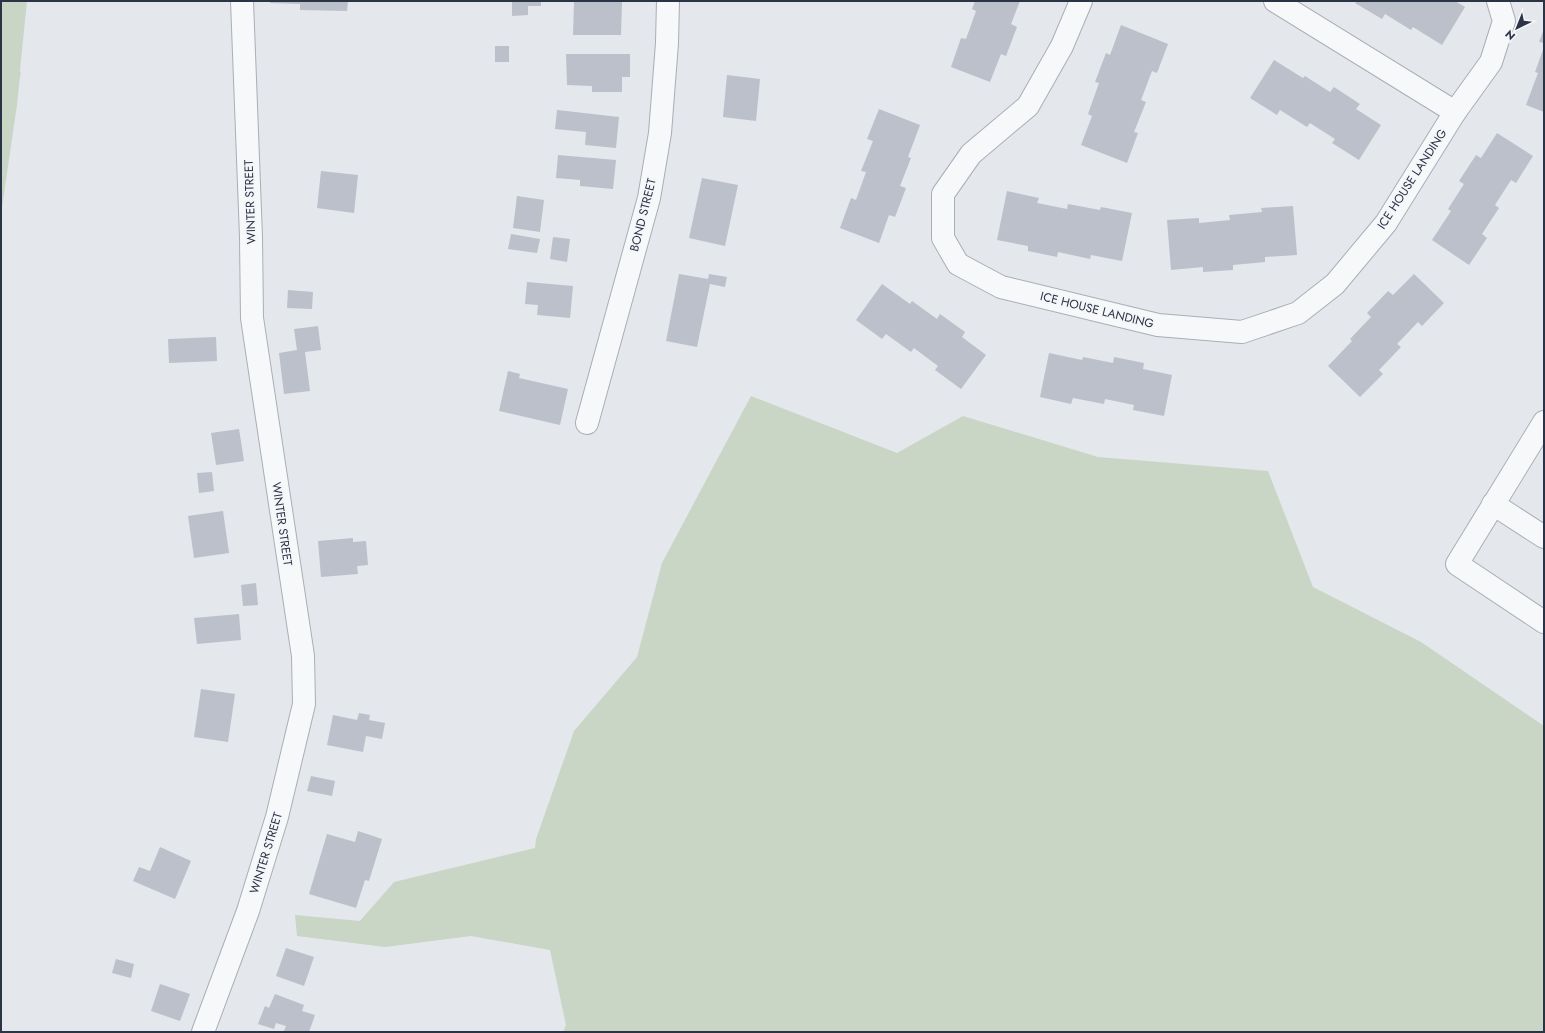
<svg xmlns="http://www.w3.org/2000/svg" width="1545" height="1033" viewBox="0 0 1545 1033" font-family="Jost,sans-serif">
<rect width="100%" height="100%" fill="#e4e7ec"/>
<g fill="#c9d6c5">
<polygon points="1,1 27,1 20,70 21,74 20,76 17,105 1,214"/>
<polygon points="751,396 897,453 963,416 1098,457 1268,471 1313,587 1421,642 1544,726 1544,1032 563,1032 566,1025 550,950 471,936 385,947 297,936 295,915 360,921 394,882 535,848 536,839 574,731 637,657 662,563"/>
</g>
<g fill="#bbc0ca">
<polygon points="270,1 348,1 347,11 300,10 300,4 270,3"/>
<polygon points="512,1 541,1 541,6 528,6 528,15 512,16"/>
<polygon points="574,1 622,2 621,35 573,35"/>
<polygon points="975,1 1020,1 1011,24 1017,27 1006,56 1001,54 990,82 951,67 961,38 966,39 976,11 972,9"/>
<polygon points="1357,1 1455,1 1465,7 1442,45 1413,27 1411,30 1385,14 1382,19 1355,3"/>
<polygon points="1121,25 1168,44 1157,73 1152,71 1141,100 1146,102 1134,132 1138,133 1127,163 1081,145 1092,116 1088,114 1099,83 1095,82 1106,53 1110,55"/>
<polygon points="1544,29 1544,43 1539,42"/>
<rect x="495" y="46" width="14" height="16"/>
<polygon points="1544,47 1544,112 1526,105 1538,73 1535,72"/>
<polygon points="566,54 630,54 630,77 622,77 622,92 592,92 592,86 567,85"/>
<polygon points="1274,60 1303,78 1305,76 1330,92 1334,87 1360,104 1356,109 1381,125 1359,160 1332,143 1335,139 1310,123 1307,127 1280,110 1277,115 1250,98"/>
<polygon points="727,75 760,79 756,121 723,117"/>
<polygon points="879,109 920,125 908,157 911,158 900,186 906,188 895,217 889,215 879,243 840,228 851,198 856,200 866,172 861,171 873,141 867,139"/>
<polygon points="557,110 619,117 616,148 585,145 586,132 555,129"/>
<polygon points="1497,133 1533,156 1516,183 1511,180 1495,205 1499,208 1482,234 1487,238 1469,265 1432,240 1451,211 1448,209 1464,184 1459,181 1476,155 1481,158"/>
<polygon points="558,155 616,160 613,189 580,186 580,180 556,178"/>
<polygon points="321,171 358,175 354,213 317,208"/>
<polygon points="702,178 738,185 725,246 689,238"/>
<polygon points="1007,191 1039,198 1037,203 1067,209 1068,204 1100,210 1101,207 1132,213 1122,261 1091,255 1090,259 1058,252 1057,257 1028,251 1028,246 997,240"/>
<polygon points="517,196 544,200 540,232 513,228"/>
<polygon points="1293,206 1297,255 1265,257 1265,262 1233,265 1233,270 1203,272 1203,267 1171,270 1167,220 1199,218 1199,223 1230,220 1229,215 1262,212 1261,208"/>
<polygon points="511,234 540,239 537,253 508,249"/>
<polygon points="553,237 570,239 567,262 550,259"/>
<polygon points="679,274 708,279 709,274 727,277 725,287 710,284 697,347 666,341"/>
<polygon points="1414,274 1444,303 1422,326 1418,322 1397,344 1401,347 1379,370 1383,374 1360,397 1328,366 1352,341 1350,339 1371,317 1367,313 1388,291 1393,295"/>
<polygon points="527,282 573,286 570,318 537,315 538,305 525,304"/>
<polygon points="882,284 910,304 912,301 937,319 940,314 965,332 962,337 986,355 961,389 935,370 938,366 914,348 911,352 886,334 882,339 856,320"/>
<polygon points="288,290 313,292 312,309 287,308"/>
<polygon points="318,326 321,350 305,352 310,391 284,394 279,353 297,350 294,329"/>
<polygon points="216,337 217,361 169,363 168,339"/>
<polygon points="1049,353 1082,360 1083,357 1113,363 1114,357 1144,363 1143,369 1172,375 1164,416 1133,410 1134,405 1105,399 1104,404 1073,398 1071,404 1040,397"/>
<polygon points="508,371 520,374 519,378 568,389 560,425 499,411"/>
<polygon points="239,429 244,461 216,465 211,433"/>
<polygon points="212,472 214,491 199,493 197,473"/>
<polygon points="223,511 229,553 194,558 188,516"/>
<polygon points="353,538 353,542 366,541 368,565 357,566 358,574 321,577 318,541"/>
<polygon points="256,583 258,605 243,606 241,585"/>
<polygon points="239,614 241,640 197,644 194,618"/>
<polygon points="201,689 235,694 228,742 194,737"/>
<polygon points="359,713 370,715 369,720 385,723 382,739 366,736 363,752 327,745 333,715 357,720"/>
<polygon points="311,776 335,781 332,796 307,791"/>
<polygon points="358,831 382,839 369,881 365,880 356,908 309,894 327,834 355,842"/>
<polygon points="160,847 191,861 175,899 133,881 139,867 150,871"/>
<polygon points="286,948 314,957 304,986 276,976"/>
<polygon points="116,959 134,964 131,978 112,973"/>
<polygon points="160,984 190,994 180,1021 151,1011"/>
<polygon points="275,994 304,1005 302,1011 315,1015 309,1032 287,1032 284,1031 286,1026 276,1023 274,1029 258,1024 265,1006 269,1008"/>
</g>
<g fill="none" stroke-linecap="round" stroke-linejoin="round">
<defs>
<g id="minor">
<polyline points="1081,1 1062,46 1028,106 971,154 943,194 943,238 958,264 1001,287 1158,325 1242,332 1298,313 1335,284 1386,223 1455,112 1491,62 1504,21 1498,1"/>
<polyline points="1275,1 1455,112"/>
<polyline points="1544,422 1457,564 1544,622"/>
<polyline points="587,423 649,198 660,133 667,43 668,1"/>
<polyline points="1493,504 1544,537"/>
<polyline points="203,1032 248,911 277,817 304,704 303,656 252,318 251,237 242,1"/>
</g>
</defs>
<use href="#minor" stroke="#a9aeb7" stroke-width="24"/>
<use href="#minor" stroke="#f7f8fa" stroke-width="22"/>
</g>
<g text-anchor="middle" stroke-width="3.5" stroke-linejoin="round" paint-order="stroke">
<g font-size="12" fill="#2b3445" stroke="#f4f6f9">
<text transform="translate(1412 179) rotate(-57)" y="4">ICE HOUSE LANDING</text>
<text transform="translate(250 202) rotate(-92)" y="4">WINTER STREET</text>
<text transform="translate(643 215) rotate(-76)" y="4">BOND STREET</text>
<text transform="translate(1097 310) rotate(14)" y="4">ICE HOUSE LANDING</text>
<text transform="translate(282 524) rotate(82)" y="4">WINTER STREET</text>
<text transform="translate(266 853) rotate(-73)" y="4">WINTER STREET</text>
</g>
</g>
<rect width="1545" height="1033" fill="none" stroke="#2b3445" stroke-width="4"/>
<g transform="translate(1517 28) rotate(223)" stroke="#f4f6f9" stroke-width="3" paint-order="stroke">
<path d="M0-3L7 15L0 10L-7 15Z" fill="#2b3445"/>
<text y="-6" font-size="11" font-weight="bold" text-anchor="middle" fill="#2b3445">N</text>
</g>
</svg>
